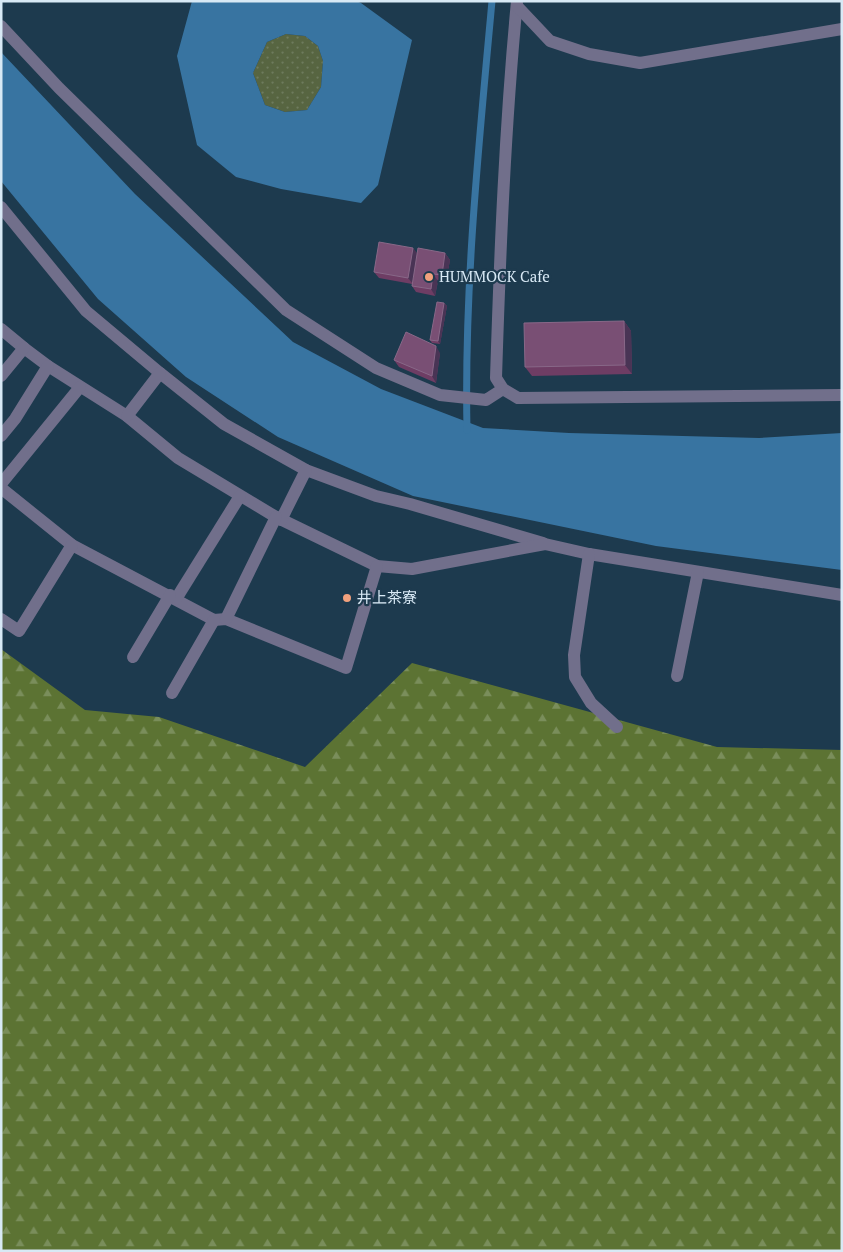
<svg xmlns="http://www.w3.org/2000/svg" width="843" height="1252" viewBox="0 0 843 1252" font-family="'PT Serif','Noto Sans JP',serif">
<defs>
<pattern id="grass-dots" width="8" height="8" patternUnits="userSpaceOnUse" patternTransform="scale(1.25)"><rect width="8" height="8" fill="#576541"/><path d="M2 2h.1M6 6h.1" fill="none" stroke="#6e7b5d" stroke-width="1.8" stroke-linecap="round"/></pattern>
<pattern id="forest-firs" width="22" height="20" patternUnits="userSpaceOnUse" patternTransform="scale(1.25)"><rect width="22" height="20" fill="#5c7333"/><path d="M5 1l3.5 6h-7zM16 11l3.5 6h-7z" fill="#7a8e5b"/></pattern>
</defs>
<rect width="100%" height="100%" fill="#1d3a4e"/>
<polygon fill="url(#grass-dots)" points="286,34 305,36 318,46 323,61 321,87 307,110 285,112 265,105 253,73 267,42"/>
<polygon fill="url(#forest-firs)" points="1,649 85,710 159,717 305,767 412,663 717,747 842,750 842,1251 1,1251"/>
<g fill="#3874a1" fill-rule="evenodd">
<path d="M192,1H356L361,3L412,40L378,185L361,203L281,189L236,177L197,145L177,56ZM286,34L305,36L318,46L323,61L321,87L307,110L285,112L265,105L253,73L267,42Z"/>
<polygon points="1,52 135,194 293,342 381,389 483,428 569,433 759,438 842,433 842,570 656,546 413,496 278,437 186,377 98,299 1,181"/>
</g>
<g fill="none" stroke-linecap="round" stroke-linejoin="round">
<path stroke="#3874a1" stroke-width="7" d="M467,430C464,287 479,143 492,1"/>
<g stroke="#716f8b" stroke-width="12">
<path d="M517,1C505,127 500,252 496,378L503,389L518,398L842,395"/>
<polyline points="517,6 550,41 589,54 640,63 842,29"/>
<polyline points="1,26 59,88 286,310 376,368 440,395 486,400 503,389"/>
<polyline points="1,207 86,311 160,373 224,424 306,470 376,496 410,504 543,543"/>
<polyline points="1,329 24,348 48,366 127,416 178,458 276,517 377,566 412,569 545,544 589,554 842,595"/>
<polyline points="1,376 24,348"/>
<polyline points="127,416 160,373"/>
<polyline points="1,436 15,419 48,366"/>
<polyline points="1,484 80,387"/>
<polyline points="1,488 72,545 214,620 226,619 346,668 377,566"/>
<polyline points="281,520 306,470"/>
<polyline points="589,554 574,655 575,677 591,703 617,727"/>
<polyline points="176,599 240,496"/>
<polyline points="1,619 19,631 72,545"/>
<polyline points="226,619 276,517"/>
<polyline points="133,657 170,595"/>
<polyline points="677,676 698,572"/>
<polyline points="172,693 214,620"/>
</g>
</g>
<g fill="#6e3d64">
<polygon points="417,253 445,253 450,260 446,282 438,281 435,296 416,292 412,286 412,284 379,278 374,272"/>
<polygon points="444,303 447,306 440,344 432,343 430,340"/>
<polygon points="624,321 631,331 632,374 532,376 525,367"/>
<polygon points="440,353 436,383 399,367 394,360"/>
</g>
<g fill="#493455">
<polygon points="413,248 418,254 413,284 408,278"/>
<polygon points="445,253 450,260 446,282 442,275"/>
<polygon points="433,274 438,281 435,296 431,289"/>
<polygon points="444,303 447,306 440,344 438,341"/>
<polygon points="624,321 631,331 632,374 625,365"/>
<polygon points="436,346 440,353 436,383 432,376"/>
</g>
<g fill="#794f74" stroke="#886888">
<polygon points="379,242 413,248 408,278 374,272"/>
<polygon points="418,248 445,253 442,275 433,274 431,289 412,286"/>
<polygon points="437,302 444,303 438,341 430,340"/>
<polygon points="624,321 625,365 525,367 524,323"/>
<polygon points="406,332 436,346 432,376 394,360"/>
</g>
<g fill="#f1a17d" stroke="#1d3a4e" stroke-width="2">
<circle cx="429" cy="277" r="5"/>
<circle cx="347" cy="598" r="5"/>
</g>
<g text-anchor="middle" stroke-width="4.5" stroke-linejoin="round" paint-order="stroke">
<g font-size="15" fill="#d8e9f5" stroke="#1d3a4e" text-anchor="start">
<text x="439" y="282">HUMMOCK Cafe</text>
<text x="357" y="603">井上茶寮</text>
</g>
</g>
<rect width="843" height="1252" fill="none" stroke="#d8e9f5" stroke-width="5"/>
</svg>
